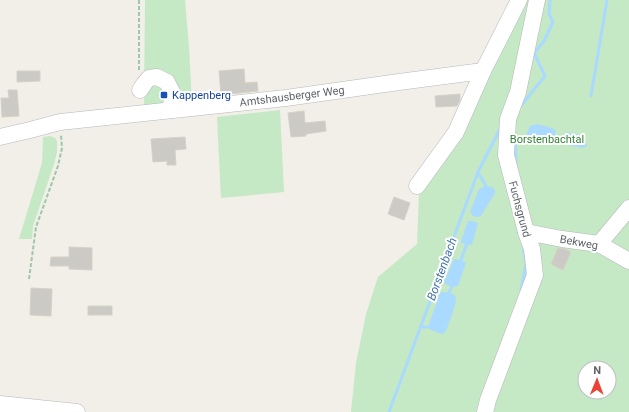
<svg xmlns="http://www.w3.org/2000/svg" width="629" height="412" viewBox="0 0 629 412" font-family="Roboto,sans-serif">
<rect width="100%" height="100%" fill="#f1efe8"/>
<g fill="#c5e8c5" fill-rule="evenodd">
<polygon points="145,0 185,0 189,47 192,103 144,108"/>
<path d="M521,0H629V412H351L356,363L366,314L378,277L417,244L419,193ZM585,368H609V392H585Z"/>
<polygon points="280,110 284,192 221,198 217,117"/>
<polygon points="50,136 55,138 57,141 57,152 54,164 33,226 32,239 19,239 42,163 43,137"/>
</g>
<g fill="#aadaff">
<path d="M537,124L552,128L556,131L554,141C547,144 533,144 527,139V133L530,126Z"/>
<path d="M567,132C579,135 583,133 587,146L582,148L564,144L562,138Z"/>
<path d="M486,186L492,187L495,190V193L481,216C476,218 473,217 470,212L479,189Z"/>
<polygon points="468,221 472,221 478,223 472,245 461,243 461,241"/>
<path d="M454,259C457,259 464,261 466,263L458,286C453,287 448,286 444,283Z"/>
<path d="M442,292C446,292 453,293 455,296C459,300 448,325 446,331L443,334L439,333L429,329V324L440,293Z"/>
</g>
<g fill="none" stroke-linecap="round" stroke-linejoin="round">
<g stroke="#aadaff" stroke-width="3">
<polyline points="591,96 607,0"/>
<polyline points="520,107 545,76 534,53 544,41 553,22 549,14 550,0"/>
<polyline points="515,137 516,164"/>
<polyline points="478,172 486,186 484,190"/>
<polyline points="460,263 468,240"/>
<polyline points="521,290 526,264 523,246"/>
<polyline points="448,295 453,284"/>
<polyline points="421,327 429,327 433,325"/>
<polyline points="389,412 478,172 500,129"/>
</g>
</g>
<g fill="#cccac5" stroke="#d6d1c6">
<polygon points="244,69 245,83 257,82 258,91 221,95 219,71"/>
<polygon points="17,71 40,71 40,81 17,82"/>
<polygon points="8,90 17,90 19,116 2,117 1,98 9,98"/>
<polygon points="460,94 460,100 457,106 436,107 435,96"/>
<polygon points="304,111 305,123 325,121 326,131 306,134 306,136 291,137 288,113"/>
<polygon points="185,137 186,149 175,150 176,165 167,165 167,161 153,162 151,139"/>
<polygon points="394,197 410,203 404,220 388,214"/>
<polygon points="69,247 92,248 92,270 69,269 69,266 50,266 51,257 69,257"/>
<polygon points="558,248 565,249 571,252 563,270 551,264"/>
<polygon points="31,288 52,289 51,316 30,315"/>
<rect x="88" y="306" width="24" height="9"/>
</g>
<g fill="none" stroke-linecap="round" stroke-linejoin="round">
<defs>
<g id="minor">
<polyline points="140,90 144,84 149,78 157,77 167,82 172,92 171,110"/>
<polyline points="0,137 30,130 60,122 286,98 399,82 483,71 519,0"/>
<polyline points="417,186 456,132 483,71"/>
<polyline points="526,232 562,239 599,244 629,261"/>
<polyline points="599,244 629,208"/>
<polyline points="0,404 77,412"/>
<polyline points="485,412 488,400 535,275 532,249 526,232 506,155 508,119 518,92 537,0"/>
</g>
</defs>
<use href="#minor" stroke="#b5b8bc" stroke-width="17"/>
<g stroke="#9cc7a9" stroke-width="2" stroke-dasharray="4 2" stroke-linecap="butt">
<polyline points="139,70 139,0"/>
<polyline points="29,279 36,227 58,166 62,148 61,135"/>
</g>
<use href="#minor" stroke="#fff" stroke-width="16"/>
</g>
<rect fill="#1a4fb4" stroke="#fff" stroke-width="1.5" x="160" y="91" width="8" height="8" rx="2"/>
<g text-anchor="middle" stroke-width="4" stroke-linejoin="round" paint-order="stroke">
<g font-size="11" fill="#164399" stroke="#fff" text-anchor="start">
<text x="172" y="99">Kappenberg</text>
</g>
<g font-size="11" fill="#5f6368" stroke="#fff">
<text transform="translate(292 96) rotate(-7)" y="4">Amtshausberger Weg</text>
<text transform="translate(520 209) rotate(75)" y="4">Fuchsgrund</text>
<text transform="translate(579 242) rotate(10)" y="4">Bekweg</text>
</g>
<g font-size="11" fill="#348238" stroke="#fff">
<text x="547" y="143">Borstenbachtal</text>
</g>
<g font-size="12" font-style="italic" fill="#4174aa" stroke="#fff">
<text transform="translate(442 269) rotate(-70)" y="4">Borstenbach</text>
</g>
</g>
<g transform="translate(597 380) rotate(1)"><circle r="19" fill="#ffffff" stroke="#bfc1c3"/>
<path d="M0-3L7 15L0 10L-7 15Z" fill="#ea4335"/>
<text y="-6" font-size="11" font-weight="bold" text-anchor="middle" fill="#5f6368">N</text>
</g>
</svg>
